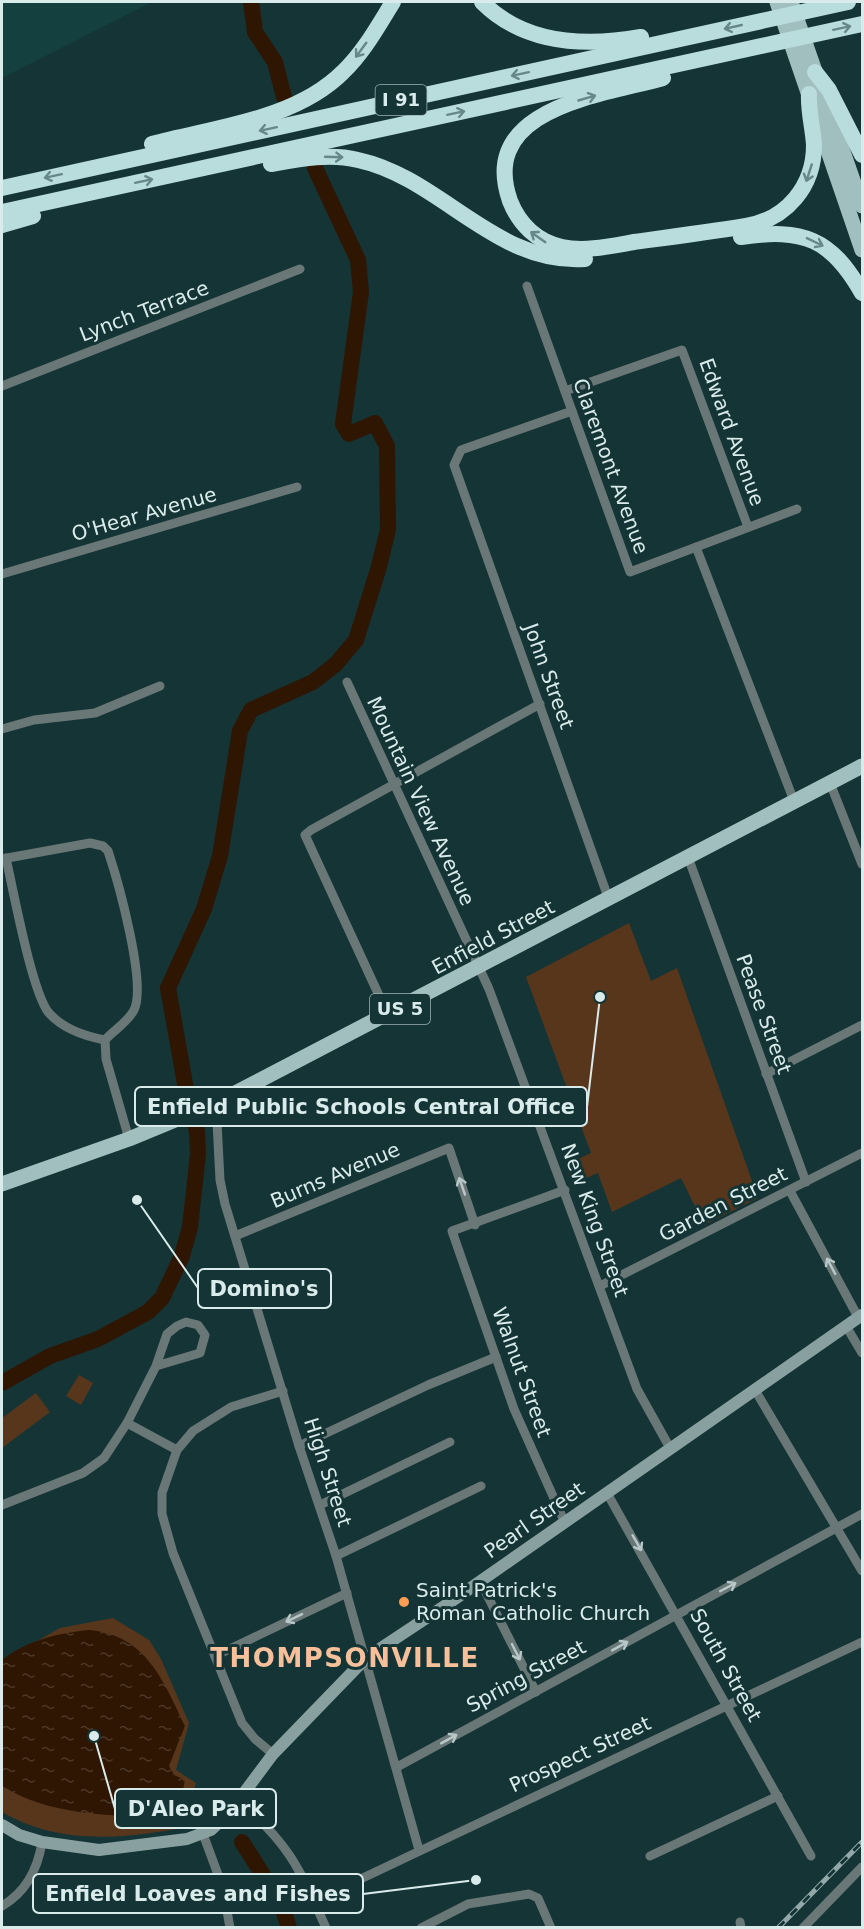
<svg xmlns="http://www.w3.org/2000/svg" width="864" height="1929" viewBox="0 0 864 1929" font-family="'DejaVu Sans',sans-serif">
<defs>
<pattern id="water-ripples" width="26" height="14" patternUnits="userSpaceOnUse" patternTransform="scale(1.5)"><rect width="26" height="14" fill="#2f1603"/><path d="M2 4q2-2 4 0t4 0M15 11q2-2 4 0t4 0" fill="none" stroke="#4d3828"/></pattern>
</defs>
<rect width="100%" height="100%" fill="#153435"/>
<polygon fill="#144040" points="2,2 152,2 2,78"/>
<g fill="#58361c">
<polygon points="629,923 651,981 677,968 758,1198 704,1225 681,1178 612,1212 598,1173 572,1184 565,1165 591,1153 526,977"/>
<polygon points="79,1375 93,1383 81,1405 66,1396"/>
<polygon points="36,1393 50,1412 2,1448 2,1418"/>
<path d="M113,1618L149,1640L161,1659L189,1723L176,1770L196,1783L192,1795L213,1815C192,1829 176,1829 151,1833C99,1840 48,1839 2,1812V1661L60,1628Z"/>
</g>
<path fill="url(#water-ripples)" d="M89,1630C146,1635 163,1680 185,1726L169,1766L174,1775L185,1780L178,1815L170,1813L164,1822L160,1818C106,1815 48,1815 2,1786V1660C27,1640 59,1633 89,1630Z"/>
<g fill="none" stroke-linecap="round" stroke-linejoin="round">
<g stroke="#2f1603" stroke-width="16">
<polyline points="251,2 255,32 275,62 284,97"/>
<polyline points="2,1383 50,1356 98,1339 148,1312 162,1298 182,1256 190,1227 198,1154 197,1131 187,1095 168,988 204,909 220,856 240,731 251,710 313,682 336,664 356,640 378,570 388,530 387,446 375,423 349,434 343,424 361,292 358,260 315,168"/>
<polyline points="159,1802 179,1811 195,1812"/>
<polyline points="242,1842 281,1903 289,1928"/>
</g>
<g stroke="#697777" stroke-width="9">
<polyline points="527,286 630,572 797,509"/>
<polyline points="2,386 300,269"/>
<polyline points="565,391 682,350 748,527"/>
<polyline points="572,411 461,450 454,465 609,900"/>
<polyline points="696,547 794,801"/>
<polyline points="2,574 297,487"/>
<polyline points="347,682 489,989 637,1389 670,1448"/>
<polyline points="2,729 34,720 95,713 160,686"/>
<polyline points="830,783 862,864"/>
<polyline points="688,857 806,1182"/>
<path d="M6,858C13,889 32,993 49,1013C63,1029 84,1036 105,1040"/>
<path d="M2,859L90,843L103,846L108,851C118,881 147,984 134,1010C128,1022 114,1030 105,1040"/>
<polyline points="388,1015 305,835 311,830 540,704"/>
<polyline points="105,1040 106,1059 129,1139"/>
<polyline points="766,1074 862,1025"/>
<polyline points="216,1103 220,1180 225,1204 299,1446 336,1556 419,1850"/>
<polyline points="790,1191 858,1317"/>
<polyline points="235,1236 449,1148 475,1225"/>
<polyline points="600,1286 862,1153"/>
<polyline points="846,1326 862,1353"/>
<polyline points="755,1390 862,1571"/>
<polyline points="127,1423 177,1450"/>
<polyline points="299,1446 428,1385 496,1357"/>
<polyline points="607,1493 811,1856"/>
<polyline points="2,1505 83,1473 104,1458 127,1423 156,1366 167,1334 177,1326 186,1322 198,1325 205,1335 200,1353 156,1366"/>
<polyline points="320,1505 450,1442"/>
<polyline points="565,1523 514,1409 452,1231 565,1190"/>
<polyline points="336,1556 481,1486"/>
<polyline points="480,1581 536,1692"/>
<polyline points="215,1656 347,1593"/>
<polyline points="273,1754 255,1739 242,1723 173,1553 162,1514 162,1493 177,1450 193,1431 231,1407 283,1391"/>
<polyline points="397,1767 862,1514"/>
<path d="M238,1802C288,1840 301,1872 326,1928"/>
<polyline points="203,1834 223,1888 230,1928"/>
<polyline points="650,1856 778,1796"/>
<polyline points="314,1901 862,1642"/>
<path d="M2,1906C26,1892 38,1868 42,1842"/>
<polyline points="740,1922 741,1928"/>
<polyline points="421,1928 468,1904 529,1894 538,1898 551,1928"/>
<polyline points="803,1928 862,1867"/>
</g>
<polyline stroke="#89a0a0" stroke-width="12" points="2,1825 19,1835 42,1842 99,1850 187,1839 211,1830 229,1813 273,1754 366,1658 452,1601 862,1315"/>
<g stroke="#a2bfc0" stroke-width="15">
<polyline points="777,2 862,250"/>
<polyline points="791,2 862,206"/>
<polyline points="2,1184 129,1139 216,1103 862,766"/>
</g>
<g stroke="#b9dcdd" stroke-width="16">
<path d="M482,2C524,44 585,47 641,37"/>
<polyline points="815,72 829,90 862,155"/>
<path d="M663,78C604,95 477,107 510,201C519,224 537,242 562,247C585,252 611,246 634,242C671,237 709,232 746,226C787,219 814,186 814,145C813,128 808,111 809,94"/>
<path d="M152,144C215,127 295,120 343,72C364,52 378,26 393,2"/>
<path d="M271,164C299,159 329,153 358,160C441,178 495,265 585,259"/>
<polyline points="2,188 848,2"/>
<polyline points="2,212 862,24"/>
<polyline points="2,225 33,216"/>
<path d="M741,237C803,228 831,238 862,293"/>
</g>
<defs>
<polyline id="rail" points="778,1928 862,1842"/>
</defs>
<use href="#rail" stroke="#92a8a9" stroke-width="5"/>
<use href="#rail" stroke="#153435" stroke-width="3" stroke-dasharray="9" stroke-linecap="butt"/>
</g>
<defs><path id="oneway-shaft" d="M-6 0H5M1.5-3L5.5 0L1.5 3" fill="none" stroke-width="1.6" stroke-linecap="round" stroke-linejoin="round" transform="scale(1.5)"/></defs>
<g stroke="#678889">
<use href="#oneway-shaft" transform="translate(733 27) rotate(167)"/>
<use href="#oneway-shaft" transform="translate(842 28) rotate(-12)"/>
<use href="#oneway-shaft" transform="translate(361 50) rotate(126)"/>
<use href="#oneway-shaft" transform="translate(520 74) rotate(168)"/>
<use href="#oneway-shaft" transform="translate(587 98) rotate(-16)"/>
<use href="#oneway-shaft" transform="translate(456 113) rotate(-12)"/>
<use href="#oneway-shaft" transform="translate(268 129) rotate(168)"/>
<use href="#oneway-shaft" transform="translate(334 157) rotate(2)"/>
<use href="#oneway-shaft" transform="translate(809 173) rotate(108)"/>
<use href="#oneway-shaft" transform="translate(53 176) rotate(168)"/>
<use href="#oneway-shaft" transform="translate(144 181) rotate(-12)"/>
<use href="#oneway-shaft" transform="translate(538 237) rotate(-145)"/>
<use href="#oneway-shaft" transform="translate(815 242) rotate(26)"/>
</g>
<g stroke="#b8c8c8">
<use href="#oneway-shaft" transform="translate(462 1186) rotate(-109)"/>
<use href="#oneway-shaft" transform="translate(831 1266) rotate(-118)"/>
<use href="#oneway-shaft" transform="translate(637 1543) rotate(60)"/>
<use href="#oneway-shaft" transform="translate(728 1587) rotate(-28)"/>
<use href="#oneway-shaft" transform="translate(294 1618) rotate(154)"/>
<use href="#oneway-shaft" transform="translate(620 1646) rotate(-29)"/>
<use href="#oneway-shaft" transform="translate(516 1652) rotate(63)"/>
<use href="#oneway-shaft" transform="translate(449 1739) rotate(-29)"/>
</g>
<circle fill="#fd9d54" stroke="#153435" stroke-width="2" cx="404" cy="1602" r="6"/>
<g text-anchor="middle" stroke-width="6" stroke-linejoin="round" paint-order="stroke">
<g fill="#153435" stroke="#9fb4b4" stroke-width="1.5">
<rect x="375.5" y="85" width="51" height="30" rx="4.5"/>
<rect x="370" y="994" width="60" height="30" rx="4.5"/>
</g>
<g font-size="18" font-weight="bold" fill="#daebeb">
<text x="401" y="106">I 91</text>
<text x="400" y="1015">US 5</text>
</g>
<g font-size="20" fill="#daebeb" stroke="#153435">
<text transform="translate(144 311) rotate(-21)" y="7">Lynch Terrace</text>
<text transform="translate(732 432) rotate(70)" y="7">Edward Avenue</text>
<text transform="translate(611 466) rotate(70)" y="7">Claremont Avenue</text>
<text transform="translate(144 514) rotate(-16)" y="7">O'Hear Avenue</text>
<text transform="translate(549 676) rotate(70)" y="7">John Street</text>
<text transform="translate(421 801) rotate(65)" y="7">Mountain View Avenue</text>
<text transform="translate(493 937) rotate(-28)" y="7">Enfield Street</text>
<text transform="translate(764 1014) rotate(70)" y="7">Pease Street</text>
<text transform="translate(335 1175) rotate(-23)" y="7">Burns Avenue</text>
<text transform="translate(723 1204) rotate(-27)" y="7">Garden Street</text>
<text transform="translate(595 1220) rotate(70)" y="7">New King Street</text>
<text transform="translate(522 1372) rotate(70)" y="7">Walnut Street</text>
<text transform="translate(328 1472) rotate(72)" y="7">High Street</text>
<text transform="translate(534 1520) rotate(-35)" y="7">Pearl Street</text>
<text transform="translate(726 1665) rotate(61)" y="7">South Street</text>
<text transform="translate(526 1676) rotate(-28)" y="7">Spring Street</text>
<text transform="translate(580 1754) rotate(-25)" y="7">Prospect Street</text>
</g>
<g font-size="20" fill="#daebeb" stroke="#153435" text-anchor="start">
<text x="416" y="1597">Saint Patrick's<tspan x="416" dy="23">Roman Catholic Church</tspan></text>
</g>
<g font-size="26" font-weight="bold" letter-spacing="1.5" fill="#f6c09a" stroke="#153435">
<text x="345" y="1667">THOMPSONVILLE</text>
</g>
</g>
<path fill="none" stroke="#daebeb" stroke-width="2" d="M600 997L587 1107M137 1200L198 1288M94 1736L115 1809M476 1880L363 1894"/>
<g fill="#daebeb" stroke="#153435" stroke-width="2">
<circle cx="600" cy="997" r="6"/>
<circle cx="137" cy="1200" r="6"/>
<circle cx="94" cy="1736" r="6"/>
<circle cx="476" cy="1880" r="6"/>
</g>
<g fill="#153435" stroke="#daebeb" stroke-width="2">
<rect x="135" y="1087" width="452" height="39" rx="6"/>
<rect x="198" y="1269" width="133" height="39" rx="6"/>
<rect x="115" y="1789" width="161" height="39" rx="6"/>
<rect x="33" y="1874" width="330" height="39" rx="6"/>
</g>
<g font-size="21" text-anchor="middle" font-weight="bold" fill="#daebeb">
<text x="361" y="1114">Enfield Public Schools Central Office</text>
<text x="264" y="1296">Domino's</text>
<text x="196" y="1816">D'Aleo Park</text>
<text x="198" y="1901">Enfield Loaves and Fishes</text>
</g>
<rect width="864" height="1929" fill="none" stroke="#daebeb" stroke-width="6"/>
</svg>
